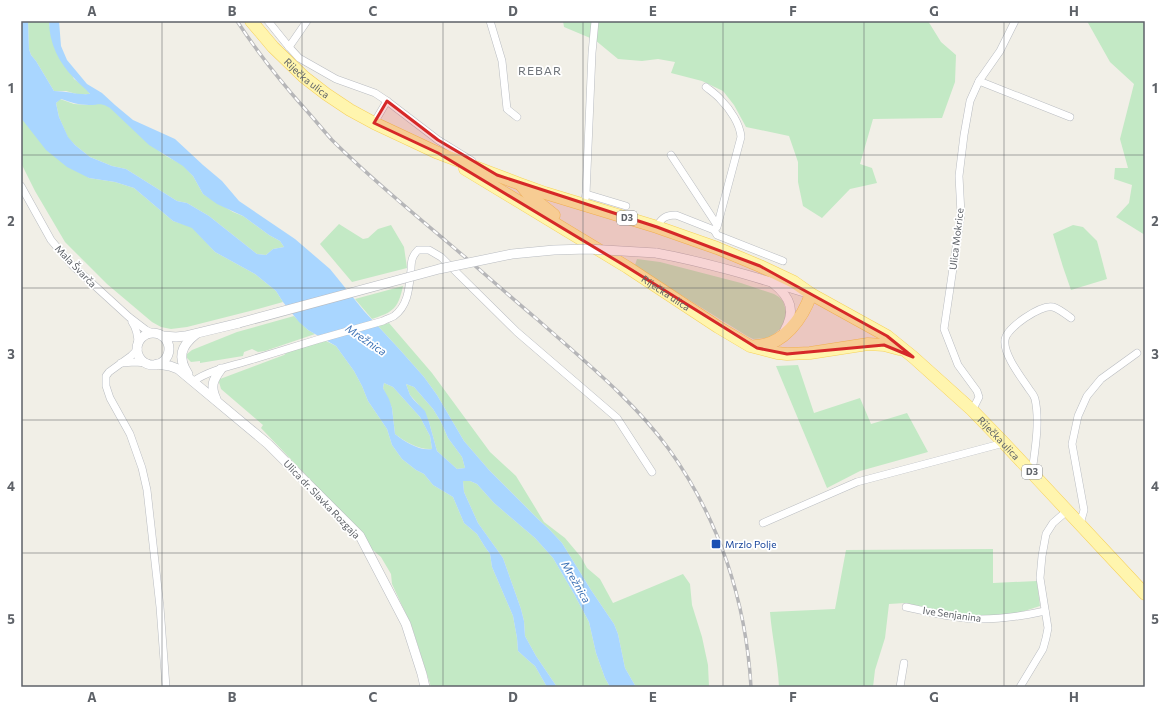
<svg xmlns="http://www.w3.org/2000/svg" width="1166" height="708" viewBox="0 0 1166 708" font-family="Commissioner,sans-serif">
<rect width="100%" height="100%" fill="#f1efe7"/>
<g fill="#c3e9c5">
<polygon points="28,21 49,21 49,25 74,79 85,87 90,94 80,95 66,91 54,91 36,61 31,55 29,49"/>
<polygon points="563,21 928,21 941,42 956,55 955,82 942,118 873,119 860,164 872,168 877,183 850,189 822,218 803,206 798,182 798,162 789,136 746,127 734,105 723,91 702,81 671,73 675,62 658,59 642,61 618,59 595,40 564,27"/>
<polygon points="1087,21 1145,21 1145,235 1116,217 1129,203 1132,185 1114,179 1115,168 1128,168 1120,139 1134,84 1110,62"/>
<polygon points="60,99 74,104 89,105 103,103 111,108 136,132 164,155 183,165 193,176 203,194 233,212 243,216 269,235 280,241 284,247 273,249 266,255 257,254 209,216 187,203 177,201 126,169 112,166 90,157 75,145 68,138 59,117 56,103"/>
<polygon points="21,118 89,178 115,182 134,188 173,221 192,227 215,252 255,274 276,291 283,302 258,309 187,327 171,329 161,327 152,322 107,284 65,242 35,191 21,163"/>
<polygon points="339,224 363,239 368,238 378,229 391,225 404,247 407,268 352,282 320,244"/>
<polygon points="1073,225 1083,227 1097,241 1107,279 1071,290 1063,267 1053,234"/>
<polygon points="637,259 660,262 741,283 774,294 779,297 783,301 787,314 785,321 780,329 773,335 768,338 753,339 747,336 636,267 635,265"/>
<path d="M403,286C398,309 393,312 372,319L355,299Z"/>
<polygon points="294,316 308,330 315,334 265,351 258,352 252,349 244,352 243,356 200,363 200,361 191,362 187,358 187,354 192,350 237,332"/>
<polygon points="389,323 432,373 490,452 516,476 544,522 565,538 581,557 587,568 600,579 613,603 683,574 690,584 692,605 702,637 708,665 709,687 636,687 625,668 618,634 614,624 591,590 562,543 549,529 539,520 489,470 464,441 437,395 424,377 401,351 378,326"/>
<polygon points="326,341 336,346 354,371 362,386 368,401 387,429 392,445 402,459 416,470 424,474 433,485 453,497 464,523 477,534 485,547 490,554 492,567 513,616 517,638 518,651 529,661 535,666 547,687 431,687 412,627 392,584 391,574 381,557 368,546 348,519 261,428 263,425 221,389 219,382 220,379 284,355 289,351"/>
<polygon points="798,365 814,413 860,398 871,424 907,413 928,452 860,471 827,488 776,366"/>
<path d="M384,383L393,387L420,417L430,436L432,449C419,450 405,442 395,434L392,408L383,388Z"/>
<polygon points="406,384 414,387 433,409 441,422 448,438 462,457 465,468 457,469 437,451 429,422 418,404 410,395"/>
<polygon points="463,481 470,481 477,484 494,503 535,538 553,558 574,594 589,622 596,653 605,678 610,687 557,687 536,656 525,636 524,621 521,609 503,558 478,523 464,492"/>
<path d="M993,549V583L1037,581L1040,606L1012,615L965,616L905,603L889,604L885,638L875,670L873,687H779C778,662 772,637 770,612L835,609L846,550Z"/>
</g>
<path fill="#a9d6ff" fill-rule="evenodd" d="M21,21H28L29,49L31,55L36,61L54,91C67,91 77,95 90,94C85,88 79,84 74,78C59,63 49,43 49,21H59L61,46L67,60L87,84L102,93L115,105L133,120L175,139L203,165L222,181L239,201L295,239L330,269L364,311L401,351L424,377L437,395L464,441L489,470L539,520L549,529L562,543L591,590L614,624L618,634L625,668L636,687H610L605,678L596,653L589,622L574,594L553,558L535,538L494,503L477,484L470,481H463L464,492L478,523L503,558L521,609L524,621L525,636L536,656L557,687H547L535,666L529,661L518,651L517,638L513,616L492,567L490,554L485,547L477,534L464,523L453,497L433,485L424,474L416,470L402,459L392,445L387,429L368,401L362,386L354,371L336,346L308,330L299,322L283,302L276,291L255,274L215,252L192,228L173,221L134,188L115,182L89,178L67,167L46,150L21,118ZM61,99C70,102 79,105 89,105C100,105 100,102 110,108L149,145L183,166L193,176L203,194L217,204L243,216L269,235L280,241L284,247L273,249L266,255L257,254L209,216L187,203L177,201L126,169L112,166L90,157L75,145L68,137L59,117L56,103ZM384,383L393,387L420,417L430,436L432,449C419,451 405,442 395,434L392,408L389,399L383,388ZM406,384L414,387L433,409L441,422L448,438L462,457L465,468L457,469L437,451L429,422L425,411L413,399L410,395Z"/>
<g fill="none" stroke-linecap="round" stroke-linejoin="round">
<defs>
<g id="minor">
<polyline points="268,21 289,47 299,58 336,79 375,93 387,101 374,123"/>
<polyline points="490,21 502,61 507,109 517,117"/>
<polyline points="289,47 307,21"/>
<polyline points="979,81 1070,117"/>
<polyline points="387,101 438,140 472,161"/>
<polyline points="671,155 696,193 717,225"/>
<polyline points="21,186 51,240 72,265 129,317 146,330 152,333"/>
<polyline points="586,194 626,206"/>
<polyline points="584,204 586,194 592,53 595,21"/>
<path d="M657,227C661,218 666,215 676,215L714,230L717,227L741,137C740,124 730,109 721,100C717,95 711,91 706,87"/>
<polyline points="714,230 717,235 783,261"/>
<path d="M132,322C137,329 138,336 138,345"/>
<polyline points="138,349 131,356 109,372 106,376 106,386 110,398 130,434 142,468 147,490 160,607 166,687"/>
<polyline points="121,363 135,362 147,363"/>
<path d="M194,381C210,370 232,366 251,360C295,346 339,333 383,321C386,319 391,318 394,316C409,305 409,286 411,270C411,261 412,256 418,250H429L441,257L517,332L617,418L652,472"/>
<polyline points="972,410 976,403 979,397 977,391 958,365 944,329 961,214 959,176 964,135 970,101 979,81 1000,51 1015,21"/>
<path d="M1032,472C1035,450 1040,421 1035,399C1034,395 1031,392 1029,389C1021,377 1003,354 1005,340C1006,328 1041,304 1053,307C1057,308 1067,315 1071,318"/>
<polyline points="763,523 857,482 1004,443"/>
<polyline points="1080,524 1084,510 1072,444 1078,416 1087,396 1101,379 1137,353"/>
<path d="M906,607C930,612 956,619 980,619C1003,619 1023,616 1045,611"/>
<polyline points="900,687 904,663"/>
<polyline points="1020,687 1043,649 1046,638 1048,628 1040,578 1042,556 1046,534 1053,523 1068,510"/>
</g>
<g id="tertiary">
<path d="M656,253C706,262 755,277 804,292"/>
<path d="M774,284C791,298 796,311 784,332"/>
<circle cx="153" cy="349" r="16"/>
<polyline points="163,336 176,337 185,336 239,323"/>
<polyline points="157,364 170,366 178,369 268,444 360,536 406,624 422,674 425,687"/>
<path d="M188,374C177,357 181,346 196,334"/>
<path d="M216,399C210,386 213,380 221,369"/>
</g>
<g id="primary">
<path id="s1" d="M251,21L273,47L304,77L326,94L350,110L374,123L438,153L520,184L545,193L657,227L717,248L760,266L794,282L811,294L887,336L913,357L972,410L1004,443L1145,594"/>
<path id="s2" d="M465,169L627,267L718,327L750,346L777,353L787,354L810,353L868,344L884,345L899,349"/>
<polyline points="522,186 529,195 554,215"/>
<path d="M755,346C783,346 803,318 811,294"/>
</g>
</defs>
<use href="#minor" stroke="#b9bcc1" stroke-width="8"/>
<use href="#tertiary" stroke="#b9bcc1" stroke-width="10"/>
<use href="#primary" stroke="#f7d15a" stroke-width="13"/>
<use href="#minor" stroke="#fff" stroke-width="7"/>
<use href="#tertiary" stroke="#fff" stroke-width="9"/>
<use href="#primary" stroke="#fff5ae" stroke-width="12"/>
<defs>
<path id="rail" d="M237,21C258,53 281,82 306,110C315,120 323,130 332,140C368,176 407,208 446,241C477,267 507,294 538,320C584,361 632,399 668,448C719,518 746,601 751,687"/>
</defs>
<use href="#rail" stroke="#b6b6b8" stroke-width="3.5"/>
<use href="#rail" stroke="#fff" stroke-width="2" stroke-dasharray="6" stroke-linecap="butt"/>
<defs>
<polyline id="tertiary-bridge" points="239,323 439,269 512,254 554,250 588,249 656,253"/>
</defs>
<use href="#tertiary-bridge" stroke="#b9bcc1" stroke-width="10" stroke-linecap="butt"/>
<use href="#tertiary-bridge" stroke="#fff" stroke-width="9"/>
</g>
<path fill="#d62828" fill-opacity="0.2" stroke="#d62828" stroke-width="3" stroke-linejoin="round" d="M387,101L438,140L497,175L657,227L760,266L887,336L913,357L884,345L787,354L757,348L627,267L438,153L374,123Z"/>
<path fill="none" stroke="#5e6268" stroke-width="1" stroke-opacity="0.55" d="M162,21V687M302,21V687M443,21V687M583,21V687M723,21V687M864,21V687M1004,21V687M21,155H1145M21,288H1145M21,420H1145M21,553H1145"/>
<rect fill="#1a4fb4" stroke="#fff" stroke-width="1.5" x="711" y="539" width="10" height="10" rx="2"/>
<g text-anchor="middle" stroke-width="3.5" stroke-linejoin="round" paint-order="stroke">
<g fill="#fff" stroke="#8e9195" stroke-width="1">
<rect x="617" y="211" width="20" height="14" rx="3"/>
<rect x="1022" y="465" width="20" height="14" rx="3"/>
</g>
<g font-size="9" font-weight="bold" fill="#5e6268">
<text x="627" y="221">D3</text>
<text x="1032" y="475">D3</text>
</g>
<g font-size="10" fill="#5e6268" stroke="#fff">
<text dy="4" stroke="none"><textPath href="#s1" startOffset="80">Riječka ulica</textPath></text>
<text transform="translate(956 239) rotate(-83)" y="4">Ulica Mokrice</text>
<text transform="translate(76 266) rotate(46)" y="4">Mala Švarča</text>
<text dy="4" stroke="none"><textPath href="#s2" startOffset="236">Riječka ulica</textPath></text>
<text dy="4" stroke="none"><textPath href="#s1" startOffset="870">Riječka ulica</textPath></text>
<text transform="translate(322 499) rotate(46)" y="4">Ulica dr. Slavka Rozgaja</text>
<text transform="translate(952 614) rotate(8)" y="4">Ive Senjanina</text>
</g>
<g font-size="10" fill="#164399" stroke="#fff" text-anchor="start">
<text x="725" y="548">Mrzlo Polje</text>
</g>
<g font-size="11" font-style="italic" fill="#4075b7" stroke="#fff">
<text transform="translate(366 340) rotate(34)" y="4">Mrežnica</text>
<text transform="translate(576 582) rotate(60)" y="4">Mrežnica</text>
</g>
<g font-size="12" letter-spacing="1" fill="#6f747a" stroke="#fff">
<text x="540" y="75">REBAR</text>
</g>
</g>
<rect width="1166" height="708" fill="none" stroke="#ffffff" stroke-width="44"/>
<rect x="22" y="22" width="1122" height="664" fill="none" stroke="#5e6268" stroke-width="1.5"/>
<g font-size="13" text-anchor="middle" font-weight="bold" fill="#5e6268">
<text x="92" y="16">A</text>
<text x="232" y="16">B</text>
<text x="373" y="16">C</text>
<text x="513" y="16">D</text>
<text x="653" y="16">E</text>
<text x="793" y="16">F</text>
<text x="934" y="16">G</text>
<text x="1074" y="16">H</text>
<text x="11" y="93">1</text>
<text x="1155" y="93">1</text>
<text x="11" y="226">2</text>
<text x="1155" y="226">2</text>
<text x="11" y="359">3</text>
<text x="1155" y="359">3</text>
<text x="11" y="491">4</text>
<text x="1155" y="491">4</text>
<text x="11" y="624">5</text>
<text x="1155" y="624">5</text>
<text x="92" y="702">A</text>
<text x="232" y="702">B</text>
<text x="373" y="702">C</text>
<text x="513" y="702">D</text>
<text x="653" y="702">E</text>
<text x="793" y="702">F</text>
<text x="934" y="702">G</text>
<text x="1074" y="702">H</text>
</g>
</svg>
